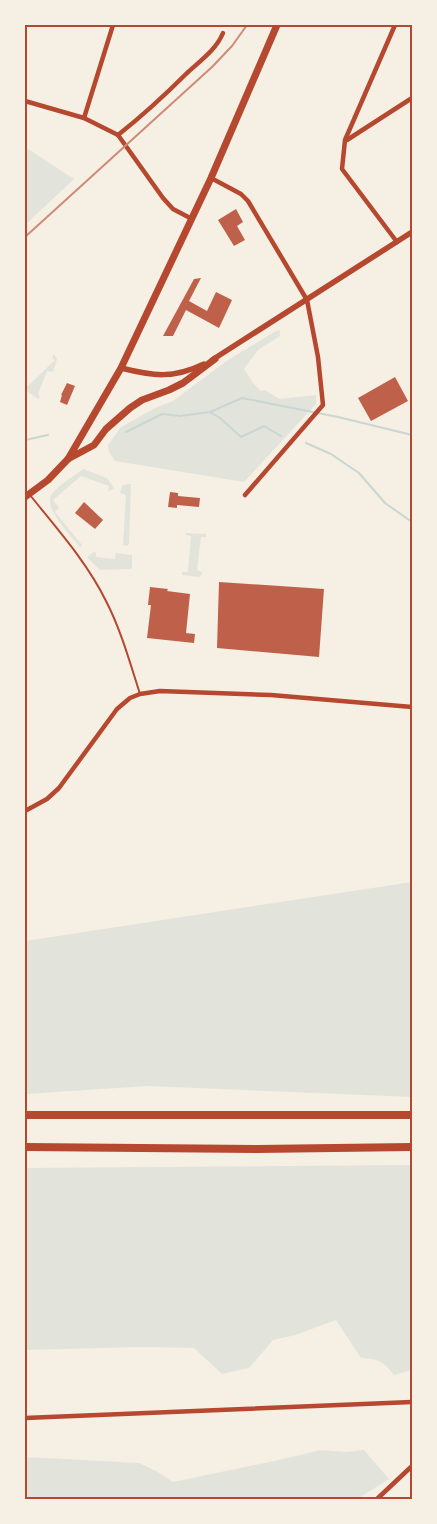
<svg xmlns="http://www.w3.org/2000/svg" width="437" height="1524" viewBox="0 0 437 1524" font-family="'Times New Roman',serif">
<rect width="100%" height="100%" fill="#f6efe4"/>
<g fill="#e2e4dc">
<polygon points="25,147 74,179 25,225"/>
<polygon points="280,330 280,336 258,350 244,369 254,384 261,391 265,390 279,399 316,395 316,404 244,482 115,461 109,452 108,445 121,427 155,408 173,401 228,360 276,331"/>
<polygon points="54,354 57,359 53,372 47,371 38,394 40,398 38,399 25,390 25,385 28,386 55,360 52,358"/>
<path d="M83,469L107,478L114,488L108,492L109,486L81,476L53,500L59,508L55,512L82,545L80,547C71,536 42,507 52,494C60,484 73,477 83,469Z"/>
<polygon points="127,484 131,484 129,544 127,546 123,545 126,495 120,493 122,486"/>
<polygon points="186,533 206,534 206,537 201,537 197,570 202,572 202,574 199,577 182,575 182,572 188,572 191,536 186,535"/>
<polygon points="94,552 96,553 96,557 115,559 116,553 132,555 132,567 131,569 100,570 87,557"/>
<polygon points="412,882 412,1097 148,1086 25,1094 25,941"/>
<path d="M412,1165V1370L394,1375C383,1361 378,1359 361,1358L336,1320L295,1335L273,1340L249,1368L222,1374L194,1348L142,1347L25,1350V1168Z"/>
<polygon points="321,1450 346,1452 364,1450 389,1479 357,1499 25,1499 25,1457 139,1463 158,1472 173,1482 279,1460"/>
</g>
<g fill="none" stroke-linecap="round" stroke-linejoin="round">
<g stroke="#c9d6d2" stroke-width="2">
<polyline points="210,412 220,418 241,437 264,426 281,436"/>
<polyline points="126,432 162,414 180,416 210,412 242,398 338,417 412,435"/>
<polyline points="25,440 48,435"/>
<polyline points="306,443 331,454 359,473 385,503 412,522"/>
</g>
</g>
<g fill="#bf614a">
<polygon points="236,209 243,222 237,226 245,240 234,246 218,220"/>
<polygon points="201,278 189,301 207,311 216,292 232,300 219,328 186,310 173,336 163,336 194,279"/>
<polygon points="395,377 408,401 371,421 358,398"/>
<polygon points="67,383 75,386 67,405 60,402 62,395 61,395"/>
<polygon points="170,492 178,493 178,496 200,498 199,507 177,505 177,508 168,507"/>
<polygon points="84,502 103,520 95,529 75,513"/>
<polygon points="219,582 324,589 319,657 217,648"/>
<polygon points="150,587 168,589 167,591 190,594 186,633 195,634 194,643 147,638 151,605 148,605"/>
</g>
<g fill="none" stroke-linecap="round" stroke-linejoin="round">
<path stroke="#b5482f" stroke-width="2" d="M30,495C57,529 87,562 106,601C121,630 130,663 140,694"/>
<g stroke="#b5482f" stroke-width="4.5">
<polyline points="395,25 345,140 342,169 397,242"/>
<polyline points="25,101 84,118 118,135 163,198 173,209 192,219"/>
<polyline points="84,118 113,25"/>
<path d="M118,135C142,116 165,95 187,73C200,61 216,50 223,33"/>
<polyline points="347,140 412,98"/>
<polyline points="211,178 241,194 248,201 307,300 318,357 323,405 245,495"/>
<polyline points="25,811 47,799 59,788 117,709 130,698 140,694 160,691 271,695 412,707"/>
<polyline points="25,1418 412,1402"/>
<polyline points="377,1499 412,1466"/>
</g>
<g stroke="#b5482f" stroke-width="5.5">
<polyline points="212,360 412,232"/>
<path d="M121,368C153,376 173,379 204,364"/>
</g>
<g stroke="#b5482f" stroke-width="7">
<polyline points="68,459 94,445 106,429 130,408 142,400 169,390 183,383 215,359"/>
<polyline points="25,497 48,480 68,459 121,368 211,178 277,25"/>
</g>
<g stroke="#b5482f" stroke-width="8">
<polyline points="25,1115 412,1115"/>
<polyline points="25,1147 257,1149 412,1147"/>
</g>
<polyline stroke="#cf8b77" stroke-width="2" points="25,237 212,67 232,46 247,25"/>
</g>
<rect width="437" height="1524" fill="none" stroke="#f6efe4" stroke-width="52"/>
<rect x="26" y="26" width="385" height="1472" fill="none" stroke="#b5482f" stroke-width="2"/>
</svg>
